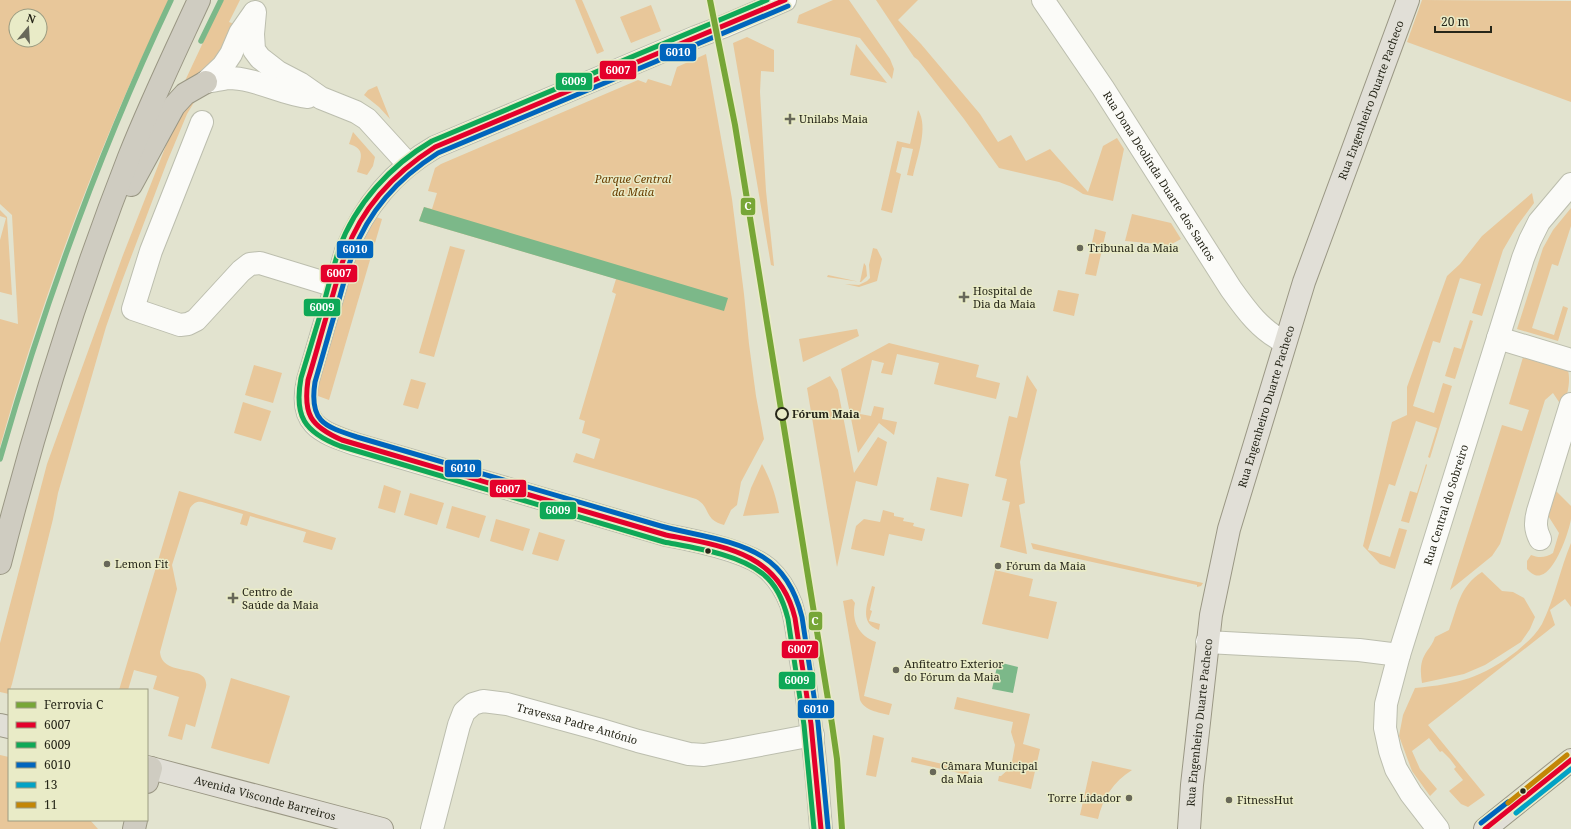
<svg xmlns="http://www.w3.org/2000/svg" width="1571" height="829" viewBox="0 0 1571 829" font-family="'Noto Serif',serif">
<rect width="100%" height="100%" fill="#e2e3cf"/>
<g fill="#e8c79a" fill-rule="evenodd">
<path d="M0,0H169C159,22 148,44 138,66C83,188 36,319 0,447V319L18,324L12,215L0,204ZM16,16H40V40H16Z"/>
<polygon points="223,0 240,0 229,22 239,26 215,65 184,83"/>
<polygon points="575,0 582,0 604,51 597,54"/>
<polygon points="833,0 849,0 890,59 894,69 892,79 860,38 797,23 799,15"/>
<polygon points="876,0 918,0 898,20 921,44 980,114 998,142 1011,135 1026,161 1050,149 1088,192 1103,146 1117,138 1124,149 1113,201 1083,194 1072,187 1059,182 999,168 964,119 918,60 914,57"/>
<polygon points="1422,0 1571,1 1571,102 1407,42"/>
<polygon points="651,5 661,31 631,43 620,17"/>
<polygon points="747,37 774,50 774,72 761,71 760,92 766,191 774,266 771,265 733,43"/>
<polygon points="856,44 887,83 850,75"/>
<path d="M706,54L732,199L744,294L749,344L756,396L764,439L741,482L737,505L731,510L724,525C720,524 715,522 712,519C705,511 707,505 696,499L573,462L576,453L594,459L600,439L582,433L585,421L579,419L616,294L612,292L616,279L419,221L424,207L432,209L437,193L428,191L435,168L441,164L638,80L646,83L648,79L671,86L677,67Z"/>
<polygon points="377,86 390,119 379,107 364,95 368,90"/>
<polygon points="196,99 187,114 167,162 122,281 106,327 58,493 53,519 12,684 10,690 9,690 9,694 0,692 0,643 47,464 123,255 176,120 184,107"/>
<path d="M918,110C929,127 917,157 913,176L907,175L913,149L902,147L896,172L901,174L892,213L881,210L897,141L910,144Z"/>
<path d="M353,132L375,157L373,166L367,175L357,172C361,158 366,149 349,144Z"/>
<polygon points="1532,193 1534,203 1517,226 1503,250 1482,316 1472,313 1481,284 1460,278 1440,343 1433,341 1413,406 1434,413 1443,383 1452,386 1430,458 1428,457 1437,428 1416,421 1395,486 1389,484 1368,550 1390,557 1399,528 1407,530 1395,569 1380,564 1363,546 1392,422 1407,415 1407,387 1447,276 1460,264 1482,236"/>
<polygon points="1571,208 1571,226 1558,266 1552,264 1532,328 1554,335 1563,306 1568,308 1558,341 1517,329 1543,248 1553,230"/>
<polygon points="0,210 7,217 12,295 0,292 0,240 6,218 0,216"/>
<polygon points="1132,214 1171,223 1181,239 1170,245 1125,241"/>
<polygon points="376,217 382,219 329,400 318,396 317,387 352,265 360,244"/>
<polygon points="1095,229 1106,232 1096,276 1085,274"/>
<polygon points="450,246 465,250 434,357 419,353"/>
<polygon points="873,248 877,249 882,259 877,281 859,287 845,284 859,285 867,281 870,278 869,265"/>
<polygon points="864,263 866,266 867,276 861,282 827,277 828,275 860,282"/>
<polygon points="1058,290 1079,294 1074,316 1053,311"/>
<polygon points="1470,320 1473,321 1455,379 1445,376 1454,347 1461,349"/>
<polygon points="857,329 859,336 803,362 799,339"/>
<polygon points="889,343 979,365 976,377 1000,383 996,399 934,384 939,363 897,354 892,375 881,373 884,363 872,360 860,414 871,416 874,406 884,408 882,419 897,422 894,435 879,423 858,453 841,369"/>
<path d="M1524,354L1568,370C1571,383 1567,395 1563,408L1553,393L1545,400L1503,535L1500,544L1492,556L1450,590L1502,425L1522,431L1529,410L1509,404Z"/>
<polygon points="254,365 282,373 273,403 245,395"/>
<polygon points="1027,375 1037,390 1020,462 1025,503 1019,505 1027,554 1000,547 1010,502 1002,500 1007,479 995,476 1009,416 1017,418"/>
<polygon points="830,376 838,390 854,473 878,437 887,442 877,486 856,481 837,567 807,388"/>
<polygon points="411,379 426,383 418,409 403,405"/>
<polygon points="243,402 271,411 261,441 234,433"/>
<path d="M762,464C770,479 776,495 779,513L743,516L751,488Z"/>
<polygon points="1426,464 1427,465 1409,523 1401,521 1410,491 1417,493"/>
<polygon points="937,477 969,484 962,517 930,510"/>
<polygon points="384,485 401,491 395,513 378,508"/>
<path d="M1555,490L1571,506C1571,510 1571,515 1571,519C1569,532 1555,572 1541,575C1535,577 1531,573 1527,569V561L1531,555C1538,558 1546,558 1553,553L1559,533L1547,514Z"/>
<path d="M179,491L336,538L332,550L303,542L306,532L250,516L247,526L240,524L243,514L202,502C196,501 193,504 190,508L172,565L177,589L160,652C162,679 210,662 206,687L195,727L186,724L182,740L168,736L179,697L153,689L157,676L134,670L128,690H119Z"/>
<polygon points="410,493 444,503 437,525 404,515"/>
<polygon points="452,506 486,516 479,538 446,528"/>
<polygon points="883,510 894,513 894,516 904,518 903,521 914,523 913,526 925,529 922,541 889,534 884,556 851,549 856,526 864,519 880,522"/>
<polygon points="496,519 530,529 523,551 490,541"/>
<polygon points="539,532 565,540 558,561 532,554"/>
<polygon points="1031,543 1180,578 1203,583 1201,586 1197,587 1197,585 1033,549"/>
<path d="M1571,543V607L1565,599L1550,610L1555,625L1428,725L1485,795L1468,807L1461,804L1449,791L1463,780L1454,769L1456,767L1450,759L1442,751L1440,752L1429,738L1412,751L1420,769L1437,789L1430,796L1412,771L1399,736L1403,715L1415,688C1458,684 1482,678 1517,651C1526,643 1536,635 1542,624C1555,598 1560,569 1571,543Z"/>
<polygon points="995,570 1033,579 1029,596 1057,602 1048,639 982,624"/>
<path d="M1482,572L1502,591L1513,592L1524,598L1535,617L1530,629L1521,642L1485,665L1464,674L1422,683C1420,671 1420,661 1427,651C1430,647 1433,643 1435,637L1449,630C1458,606 1459,587 1482,572Z"/>
<path d="M872,586L875,587L870,610L872,611L869,621L880,624L879,630C858,623 868,602 872,586Z"/>
<path d="M852,599L855,603C851,621 859,636 876,642L864,696L892,704L889,715C878,712 865,711 860,700L843,601Z"/>
<polygon points="231,678 290,696 269,764 211,748"/>
<polygon points="957,697 1030,714 1023,744 1040,749 1031,789 998,781 999,776 1001,776 1011,767 1015,745 1011,732 1013,722 954,709"/>
<polygon points="873,735 884,738 876,777 866,775"/>
<polygon points="0,755 9,757 9,820 90,820 98,829 0,829"/>
<polygon points="912,757 969,770 968,775 911,762"/>
<path d="M1092,761L1132,770C1113,782 1103,798 1098,819L1080,815Z"/>
</g>
<g fill="#7cb889">
<polygon points="424,207 728,298 724,311 419,221"/>
<polygon points="998,662 1018,667 1013,693 992,689"/>
</g>
<g fill="none" stroke-linecap="round" stroke-linejoin="round">
<g stroke="#7cb889" stroke-width="5.5">
<polyline points="201,41 221,0"/>
<path d="M0,459C45,302 101,148 171,0"/>
</g>
<defs>
<g id="minor">
<path d="M785,0L725,26L696,37L435,147C393,171 364,207 346,251L308,380C298,423 319,432 355,444L666,535C693,540 748,551 768,569C779,579 786,591 791,604C797,622 798,642 801,661C811,717 817,772 821,829"/>
<path id="s1" d="M1043,0L1103,88L1231,289C1246,310 1261,331 1285,342"/>
<polyline points="255,12 253,34 254,50 260,58 278,72 301,84 321,98 356,112 367,119 408,164"/>
<path d="M206,82C213,81 221,79 228,78C256,78 281,94 308,97"/>
<polyline points="206,82 223,66 231,54 240,33 254,13"/>
<polyline points="202,122 151,251 133,309 180,325 188,324 196,320 241,271 250,264 260,263 335,286"/>
<polyline points="1498,338 1571,360"/>
<path d="M1540,539C1535,529 1535,522 1538,511L1571,404"/>
<polyline points="1207,642 1359,650 1399,655"/>
<path id="s2" d="M432,829L459,725L464,712L473,704L483,701L507,704L598,729L638,741L689,754L704,755L728,751L813,735"/>
<path id="s3" d="M1438,829L1411,794L1396,769L1390,751L1385,728L1386,704L1399,655L1523,258L1530,240L1539,222L1571,184"/>
</g>
<g id="major">
<polyline points="0,725 9,727"/>
<path id="s4" d="M147,767L382,829"/>
<path id="s5" d="M1189,829L1192,785L1211,615L1229,529L1304,282L1408,0"/>
<polyline points="1485,829 1571,760"/>
</g>
<g id="highway">
<polyline points="131,185 174,106 185,94 206,82"/>
<path d="M0,563C35,425 77,290 129,157C150,104 175,52 199,0"/>
<polyline points="147,782 151,768"/>
<polyline points="134,829 136,820"/>
</g>
</defs>
<use href="#minor" stroke="#bcbeae" stroke-width="24"/>
<use href="#major" stroke="#9a9784" stroke-width="24"/>
<use href="#highway" stroke="#9a9784" stroke-width="24"/>
<use href="#minor" stroke="#fbfbf8" stroke-width="22"/>
<use href="#major" stroke="#e1dfd7" stroke-width="22"/>
<use href="#highway" stroke="#cfccc1" stroke-width="22"/>
<defs>
<g id="bus-1">
<path d="M785,0L435,147C396,172 362,207 346,252C340,268 336,285 331,301C323,327 316,354 308,380C303,414 310,426 342,440L666,535C723,546 779,552 795,618L811,724L821,829"/>
<polyline points="1485,829 1571,760"/>
</g>
<path id="bus-2" d="M767,0L432,141C391,165 355,204 339,249C334,266 329,283 325,299C317,325 309,352 301,378C294,416 304,432 340,446L664,542C695,548 738,554 763,574C777,585 784,603 788,619L804,725L814,829"/>
<g id="bus-3">
<path d="M788,6L438,153C400,177 369,210 353,253C347,269 343,286 338,303C330,329 323,355 315,382C309,421 323,426 357,437C456,466 555,495 654,524C689,535 731,537 763,557C784,570 796,593 802,617L818,723L828,828"/>
<polyline points="1481,823 1508,802"/>
</g>
<polyline id="bus-4" points="1516,813 1571,769"/>
<polyline id="bus-5" points="1508,803 1567,755"/>
</defs>
<use href="#bus-1" stroke="#e9ebc7" stroke-width="8"/>
<use href="#bus-2" stroke="#e9ebc7" stroke-width="8"/>
<use href="#bus-3" stroke="#e9ebc7" stroke-width="8"/>
<use href="#bus-4" stroke="#e9ebc7" stroke-width="8"/>
<use href="#bus-5" stroke="#e9ebc7" stroke-width="8"/>
<use href="#bus-1" stroke="#e4002b" stroke-width="5"/>
<use href="#bus-2" stroke="#0fa857" stroke-width="5"/>
<use href="#bus-3" stroke="#0065bd" stroke-width="5"/>
<use href="#bus-4" stroke="#02a2c5" stroke-width="5"/>
<use href="#bus-5" stroke="#c38606" stroke-width="5"/>
<defs>
<polyline id="rail-1" points="710,0 735,125 832,724 837,759 842,829"/>
</defs>
<use href="#rail-1" stroke="#e9ebc7" stroke-width="9"/>
<use href="#rail-1" stroke="#77a637" stroke-width="6"/>
</g>
<g fill="#686859" stroke="#e9ebc7" stroke-width="1.5">
<path d="M788 113h4v4h4v4h-4v4h-4v-4h-4v-4h4z"/>
<circle cx="1080" cy="248" r="4"/>
<path d="M962 291h4v4h4v4h-4v4h-4v-4h-4v-4h4z"/>
<circle cx="107" cy="564" r="4"/>
<circle cx="998" cy="566" r="4"/>
<path d="M231 592h4v4h4v4h-4v4h-4v-4h-4v-4h4z"/>
<circle cx="896" cy="670" r="4"/>
<circle cx="933" cy="772" r="4"/>
<circle cx="1129" cy="798" r="4"/>
<circle cx="1229" cy="800" r="4"/>
</g>
<circle fill="#e9ebc7" stroke="#262619" stroke-width="2" cx="782" cy="414" r="6"/>
<g fill="#262619" stroke="#e9ebc7" stroke-width="1.5">
<circle cx="708" cy="551" r="3.5"/>
<circle cx="1523" cy="791" r="3.5"/>
</g>
<g text-anchor="middle" stroke-width="3" stroke-linejoin="round" paint-order="stroke">
<g font-size="11" fill="#262619" stroke="#e9ebc7">
<text dy="4" stroke="none"><textPath href="#s5" startOffset="755">Rua Engenheiro Duarte Pacheco</textPath></text>
<text dy="4" stroke="none"><textPath href="#s1" startOffset="211">Rua Dona Deolínda Duarte dos Santos</textPath></text>
<text dy="4" stroke="none"><textPath href="#s5" startOffset="431">Rua Engenheiro Duarte Pacheco</textPath></text>
<text dy="4" stroke="none"><textPath href="#s3" startOffset="348">Rua Central do Sobreiro</textPath></text>
<text dy="4" stroke="none"><textPath href="#s5" startOffset="107">Rua Engenheiro Duarte Pacheco</textPath></text>
<text dy="4" stroke="none"><textPath href="#s2" startOffset="241">Travessa Padre António</textPath></text>
<text dy="4" stroke="none"><textPath href="#s4" startOffset="122">Avenida Visconde Barreiros</textPath></text>
</g>
<g font-size="11" fill="#262619" stroke="#e9ebc7" text-anchor="start">
<text x="799" y="123">Unilabs Maia</text>
<text x="1088" y="252">Tribunal da Maia</text>
<text x="973" y="295">Hospital de<tspan x="973" dy="13">Dia da Maia</tspan></text>
<text x="115" y="568">Lemon Fit</text>
<text x="1006" y="570">Fórum da Maia</text>
<text x="242" y="596">Centro de<tspan x="242" dy="13">Saúde da Maia</tspan></text>
<text x="904" y="668">Anfiteatro Exterior<tspan x="904" dy="13">do Fórum da Maia</tspan></text>
<text x="941" y="770">Câmara Municipal<tspan x="941" dy="13">da Maia</tspan></text>
<text x="1121" y="802" text-anchor="end">Torre Lidador</text>
<text x="1237" y="804">FitnessHut</text>
</g>
<g font-size="11" font-style="italic" fill="#693e00" stroke="#e9ebc7">
<text x="633" y="183">Parque Central<tspan x="633" dy="13">da Maia</tspan></text>
</g>
<g font-size="11" font-weight="bold" fill="#262619" stroke="#e9ebc7" text-anchor="start">
<text x="792" y="418">Fórum Maia</text>
</g>
</g>
<g stroke="#e9ebc7" stroke-width="1.5">
<rect x="659" y="43" width="38" height="19" rx="4" fill="#0065bd"/>
<rect x="599" y="60" width="38" height="20" rx="4" fill="#e4002b"/>
<rect x="555" y="72" width="38" height="19" rx="4" fill="#0fa857"/>
<rect x="740" y="197" width="16" height="19" rx="4" fill="#77a637"/>
<rect x="336" y="240" width="38" height="19" rx="4" fill="#0065bd"/>
<rect x="320" y="264" width="38" height="19" rx="4" fill="#e4002b"/>
<rect x="303" y="298" width="38" height="19" rx="4" fill="#0fa857"/>
<rect x="444" y="459" width="38" height="19" rx="4" fill="#0065bd"/>
<rect x="489" y="479" width="38" height="19" rx="4" fill="#e4002b"/>
<rect x="539" y="501" width="38" height="19" rx="4" fill="#0fa857"/>
<rect x="808" y="611" width="15" height="20" rx="4" fill="#77a637"/>
<rect x="781" y="640" width="38" height="19" rx="4" fill="#e4002b"/>
<rect x="778" y="671" width="38" height="19" rx="4" fill="#0fa857"/>
<rect x="797" y="699" width="38" height="20" rx="4" fill="#0065bd"/>
</g>
<g font-size="11" text-anchor="middle" font-weight="bold" fill="#fff">
<text x="678" y="56">6010</text>
<text x="618" y="74">6007</text>
<text x="574" y="85">6009</text>
<text x="748" y="210">C</text>
<text x="355" y="253">6010</text>
<text x="339" y="277">6007</text>
<text x="322" y="311">6009</text>
<text x="463" y="472">6010</text>
<text x="508" y="493">6007</text>
<text x="558" y="514">6009</text>
<text x="815" y="625">C</text>
<text x="800" y="653">6007</text>
<text x="797" y="684">6009</text>
<text x="816" y="713">6010</text>
</g>
<rect x="8" y="689" width="140" height="132" fill="#e9ebc7" stroke="#9b9c81"/>
<rect x="16" y="702" width="20" height="6" fill="#77a637" stroke="#9b9c81"/>
<text x="44" y="709" font-size="12" fill="#262619">Ferrovia C</text>
<rect x="16" y="722" width="20" height="6" fill="#e4002b" stroke="#9b9c81"/>
<text x="44" y="729" font-size="12" fill="#262619">6007</text>
<rect x="16" y="742" width="20" height="6" fill="#0fa857" stroke="#9b9c81"/>
<text x="44" y="749" font-size="12" fill="#262619">6009</text>
<rect x="16" y="762" width="20" height="6" fill="#0065bd" stroke="#9b9c81"/>
<text x="44" y="769" font-size="12" fill="#262619">6010</text>
<rect x="16" y="782" width="20" height="6" fill="#02a2c5" stroke="#9b9c81"/>
<text x="44" y="789" font-size="12" fill="#262619">13</text>
<rect x="16" y="802" width="20" height="6" fill="#c38606" stroke="#9b9c81"/>
<text x="44" y="809" font-size="12" fill="#262619">11</text>
<g transform="translate(28 28) rotate(18)"><circle r="19" fill="#e9ebc7" stroke="#9b9c81"/>
<path d="M0-3L7 15L0 10L-7 15Z" fill="#686859"/>
<text y="-6" font-size="11" font-weight="bold" text-anchor="middle" fill="#262619">N</text>
</g>
<path d="M1435 26v6h56v-6" fill="none" stroke="#262619" stroke-width="2"/>
<text x="1441" y="26" font-size="12" fill="#262619" stroke="#e9ebc7" stroke-width="3" paint-order="stroke">20 m</text>
</svg>
